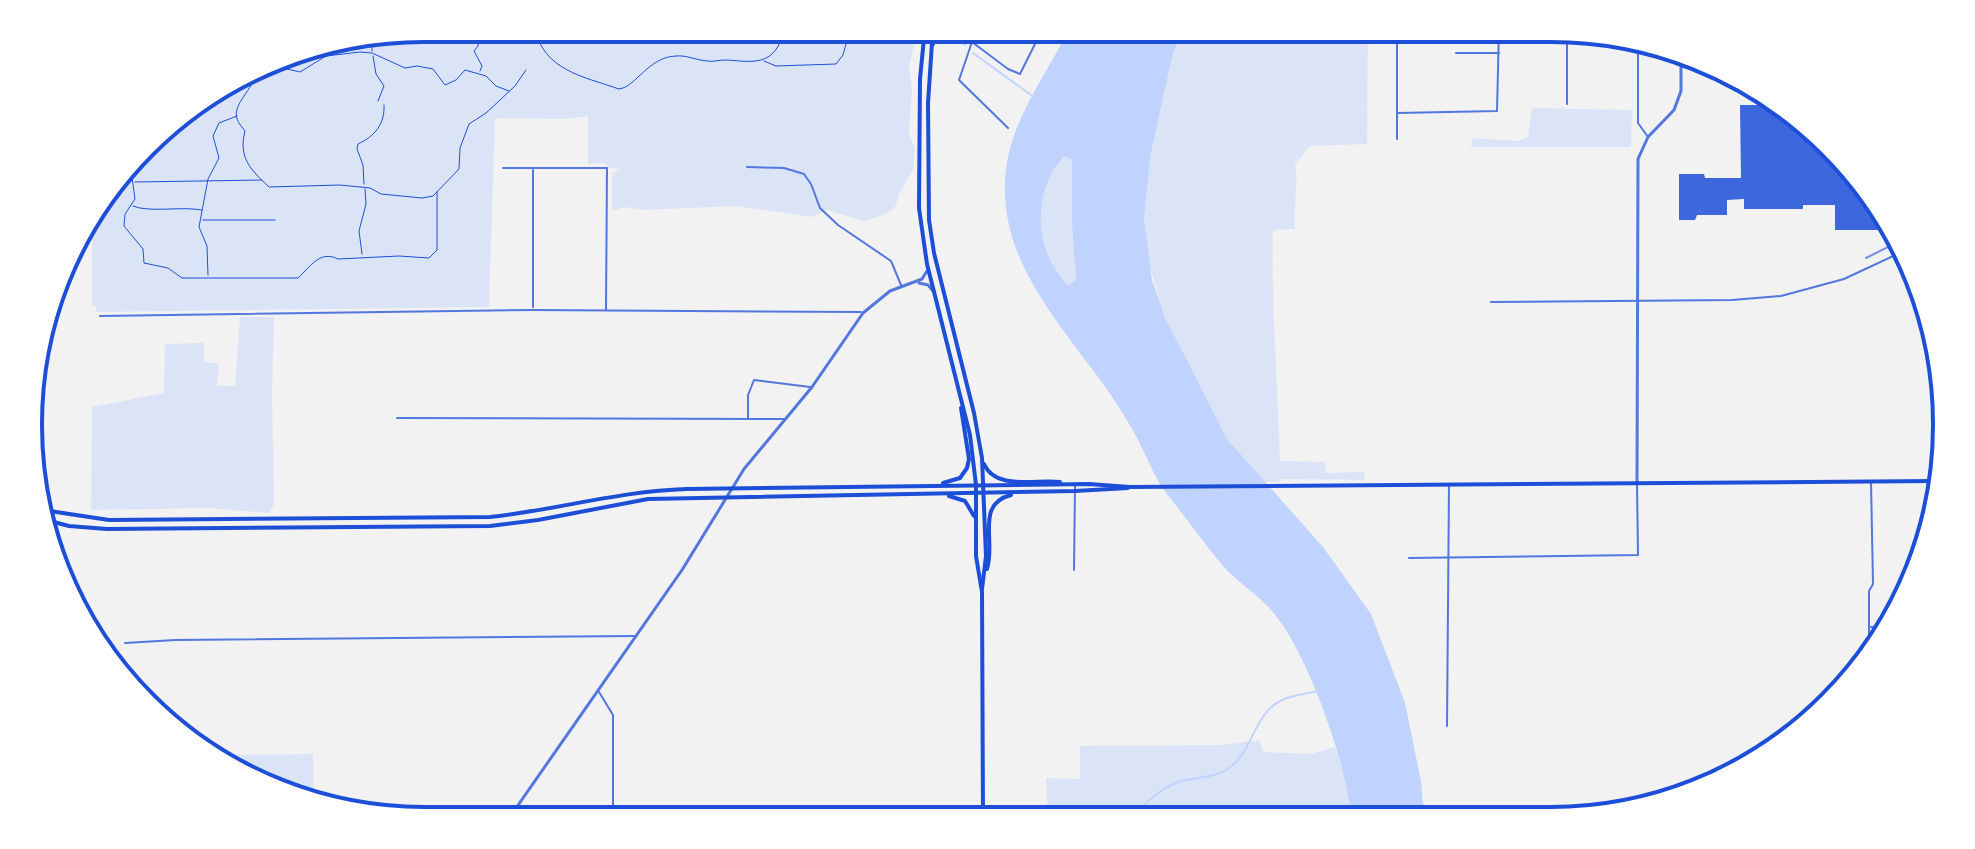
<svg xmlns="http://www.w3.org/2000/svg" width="1975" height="849" viewBox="0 0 1975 849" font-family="Commissioner,sans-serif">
<rect width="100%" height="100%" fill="#f2f2f2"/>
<g fill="#dbe4f7">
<polygon points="425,28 910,28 910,38 918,28 909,66 912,91 909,134 915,149 913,170 899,194 896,206 886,214 864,221 827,210 811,217 736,206 644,210 624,207 612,211 612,173 621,169 610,168 604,163 588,164 588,116 564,119 495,118 489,307 96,312 96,306 92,306 92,213 163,126 297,49"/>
<path d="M1182,28H1368L1367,144L1310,146L1295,164C1299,182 1293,208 1295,229L1273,230C1271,307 1278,384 1280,461L1325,462L1326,473L1365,472L1364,480L1281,479L1280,482H1264L1227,439L1216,420L1162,310L1149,263L1144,218L1151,153L1172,57Z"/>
<polygon points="1532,108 1632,110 1631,147 1471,147 1472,138 1517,141 1528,137"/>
<path d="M1064,156L1072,160V225L1076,280L1068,285C1034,251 1031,192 1064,156Z"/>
<polygon points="240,317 274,317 272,393 274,504 269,513 209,508 91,510 92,407 164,393 165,344 204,343 204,362 219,364 217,386 235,386"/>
<polygon points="1260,740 1263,752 1311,754 1335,747 1348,788 1351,818 1048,819 1046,778 1080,779 1080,746 1222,745"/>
<polygon points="313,754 314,803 297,800 219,755"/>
<polygon points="802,806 953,808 972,813 971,819 794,820"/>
</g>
<path fill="#bfd3fe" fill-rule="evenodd" d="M1070,28H1182L1172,57L1151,153L1144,218L1152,280L1164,315L1227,439L1323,547L1371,614L1405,703L1421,781L1424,818H1351C1348,767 1308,655 1276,616C1261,596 1239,584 1223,566C1204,543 1186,518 1167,494C1153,476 1147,456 1136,436C1123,412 1106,387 1089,365C1049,311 1002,255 1005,182C1007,124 1044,79 1070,28ZM1064,156L1072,160V225L1076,280L1068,285C1034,251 1031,192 1064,156Z"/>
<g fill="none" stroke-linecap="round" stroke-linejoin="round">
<g stroke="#bfd3fe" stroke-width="2">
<polyline points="952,28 965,45"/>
<polyline points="973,53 1031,95"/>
<path d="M1132,819C1145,802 1161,788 1181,781C1197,777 1215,778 1229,768C1254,750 1253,714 1282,700C1293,695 1306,694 1318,691"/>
</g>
</g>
<polygon fill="#3d67dc" points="1740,105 1775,105 1812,127 1891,230 1835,230 1835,205 1803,205 1803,209 1744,209 1744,199 1727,200 1727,215 1697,215 1695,220 1679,220 1679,174 1704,174 1705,178 1741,178"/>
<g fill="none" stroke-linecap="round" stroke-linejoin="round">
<g stroke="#1d4ed8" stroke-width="1">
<polyline points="456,28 466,30 478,38 478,46 474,51 482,66 480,71"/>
<path d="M534,28C545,71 582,76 619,89C636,87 648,57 676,56C686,55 696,60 707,61C713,62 719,60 725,60C749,61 772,68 782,37L779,31L773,28"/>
<polyline points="779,31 809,28"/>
<polyline points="372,37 372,51"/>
<polyline points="373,56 376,74 384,86 378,101"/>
<polyline points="764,61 776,66 836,64 843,55 846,44 840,34 828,28"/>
<polyline points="259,71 287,69 300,72 326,56 360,52 372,53 405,68 417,66 433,69 445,85 456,80 465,70 486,76 496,86 509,91"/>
<path d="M254,74C255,89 232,103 237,119C239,124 242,127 245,131C238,158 251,170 269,187L340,185L370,188L381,194L422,198L433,196L459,169L460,148L469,124L486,113L515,86L526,70"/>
<path d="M145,149L146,156L132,177L135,199L125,214L124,226L143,249L144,263L168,268L182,278H298C311,266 320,250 338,259L399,256L429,258L437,250V192"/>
<polyline points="135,182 262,180"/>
<path d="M364,184L363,165L357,149L358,144C375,136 385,124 384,105"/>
<path d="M133,206C149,213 181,206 202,210"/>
<polyline points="203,220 275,220"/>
<polyline points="362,254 359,231 366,204 365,189"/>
<polyline points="208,275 207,246 199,227 208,179 219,158 213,136 219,123 237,116"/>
</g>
<g stroke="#5277de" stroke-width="2">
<polyline points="1567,31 1567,104"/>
<polyline points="1638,43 1638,123 1648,137"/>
<polyline points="1456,53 1499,53"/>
<polyline points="1397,113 1497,111 1499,28"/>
<polyline points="1008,128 959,80 972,42 1008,69 1020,74 1043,28"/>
<polyline points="1397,139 1397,28"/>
<polyline points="747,167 784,168 804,174 811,184 820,208 838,225 891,261 901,285"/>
<polyline points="503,168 607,168 606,310"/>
<polyline points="1491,302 1732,300 1781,296 1844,279 1906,250"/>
<polyline points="533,307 533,170"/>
<polyline points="100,316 533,310 861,312"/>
<polyline points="397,418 785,419"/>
<polyline points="748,419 748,395 754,380 810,387"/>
<polyline points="1409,558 1638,555 1637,484"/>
<polyline points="1074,570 1075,485"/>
<polyline points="1870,627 1889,628"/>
<polyline points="125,643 175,640 635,636"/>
<polyline points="1869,657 1869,591 1873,584 1871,482"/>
<polyline points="599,692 613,715 613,820"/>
<polyline points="1447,726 1449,485"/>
</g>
<g stroke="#5277de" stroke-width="3">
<polyline points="919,283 928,285 933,291"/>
<polyline points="1637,483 1638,159 1648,137 1674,110 1681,91 1681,51"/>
<polyline points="507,821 682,570 744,469 812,387 863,313 890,291 922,279 927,271"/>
</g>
<g stroke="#1d4ed8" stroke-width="4">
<polyline points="925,28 920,79 919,208 927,264 970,435 976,485 976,556 982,592 983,819"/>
<polyline points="933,28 928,103 929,220 934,253 974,413 982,458 986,556 982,589"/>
<polyline points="933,44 937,28"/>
<path d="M984,464C996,491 1036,479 1060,482"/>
<polyline points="943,483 960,478 967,468 969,459 961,408"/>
<polyline points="949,496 965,501 974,516"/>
<path d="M43,510L109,520L490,517C556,510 620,491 686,489L1089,484L1130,487L1935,481"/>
<polyline points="46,520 69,526 107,529 490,526 538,520 648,499 1075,491 1128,488"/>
<path d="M987,569C996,542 975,504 1011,495"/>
</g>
<polyline stroke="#7290e2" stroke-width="2" points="1866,258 1900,241"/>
</g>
<path d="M0 0H1975V849H0ZM424 42H1551A382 382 0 0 1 1933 424V425A382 382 0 0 1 1551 807H424A382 382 0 0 1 42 425V424A382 382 0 0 1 424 42Z" fill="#fff" fill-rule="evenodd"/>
<path fill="none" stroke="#1d4ed8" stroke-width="4" d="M424 42H1551A382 382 0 0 1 1933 424V425A382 382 0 0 1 1551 807H424A382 382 0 0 1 42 425V424A382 382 0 0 1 424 42Z"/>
</svg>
